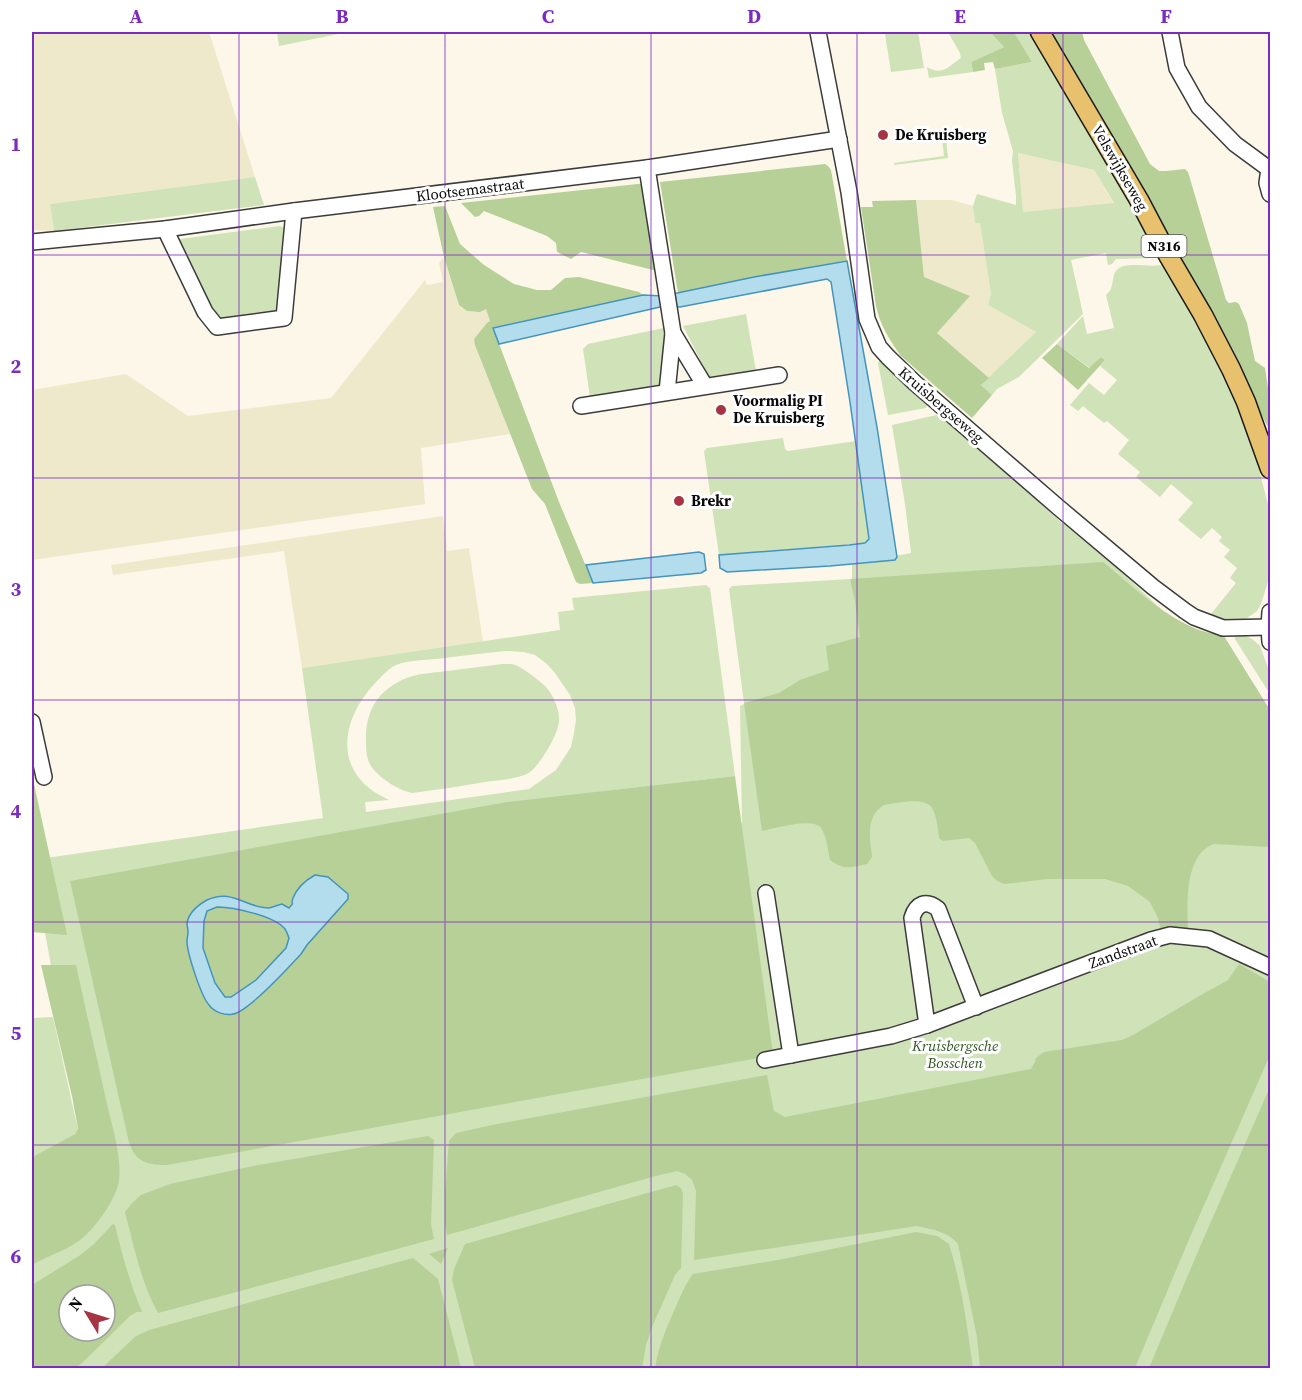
<svg xmlns="http://www.w3.org/2000/svg" width="1302" height="1400" viewBox="0 0 1302 1400" font-family="'Source Serif 4',serif">
<rect width="100%" height="100%" fill="#fcf7e8"/>
<g fill="#efe9cc">
<polygon points="32,32 209,32 255,177 50,204 54,231 32,230"/>
<polygon points="1018,153 1094,170 1114,204 1023,212"/>
<polygon points="916,200 952,200 973,206 975,223 980,222 991,294 988,305 1036,332 989,378 937,333 970,296 924,277"/>
<polygon points="444,257 459,305 467,311 480,312 486,308 490,321 474,339 510,434 421,448 425,504 32,560 32,390 126,374 188,416 331,398 425,280 427,285 443,282 439,263"/>
<polygon points="443,516 447,551 469,548 483,642 302,668 284,551 113,575 111,565"/>
</g>
<g fill="#d0e2b7" fill-rule="evenodd">
<polygon points="277,32 348,32 279,46"/>
<polygon points="899,32 918,32 924,68 891,72 885,34"/>
<path d="M948,32H990L1004,47L971,62L973,72L929,78L927,67C942,76 948,67 961,58L960,53Z"/>
<path d="M1014,32H1028L1037,40L1162,255L1154,258L1116,259L1112,264L1108,265L1106,253L1071,260L1083,314L1019,377L997,389L992,395L981,385L1036,332L988,305L991,294L980,223H975L973,206L977,194L1016,205V196L1012,161L1013,151L1002,113L995,69L1032,62ZM1018,153L1094,170L1114,203L1023,212Z"/>
<polygon points="942,138 946,138 948,158 894,165 894,163 944,156"/>
<polygon points="255,177 264,205 54,231 50,204"/>
<polygon points="280,226 284,228 285,232 277,308 274,312 221,321 217,318 178,242 180,239"/>
<path d="M1166,263L1231,384L1251,439L1270,512V575L1261,604L1257,611L1247,618L1234,621L1210,617L1203,613L1211,614L1236,583L1230,578L1237,568L1224,557L1230,550L1219,541L1222,537L1212,528L1201,539L1178,520L1193,503L1171,484L1160,497L1136,477L1140,472L1118,454L1129,440L1107,421L1104,423L1083,406L1078,411L1070,405L1089,383L1104,395L1117,380L1100,366L1105,360L1101,357L1090,368L1057,344L1083,316L1087,334L1114,328L1106,295C1116,288 1110,275 1118,269C1128,260 1155,270 1166,263Z"/>
<polygon points="746,314 756,371 753,375 711,381 683,326"/>
<polygon points="668,327 664,388 590,397 583,349 588,344"/>
<polygon points="879,361 882,361 928,404 926,408 888,415 878,363"/>
<path d="M941,414L1063,524L1069,523L1194,640L1270,730V1368H32V1170L84,1150L32,860L323,818L302,668L560,630L558,612L574,610L572,598L706,585L710,588L735,776L598,792L619,822L742,823L740,706L746,703H744L729,589L732,586L850,579L852,584V564L911,553L905,504L892,425ZM506,651L524,652L535,655L547,664L555,673L570,695L575,708L576,720L574,733L571,747L556,770L529,789L366,812L365,802L389,800C382,796 375,793 369,788C337,762 344,723 366,694C373,685 387,669 396,665C409,660 424,660 437,659C460,656 483,653 506,651ZM69,1295H105V1331H69Z"/>
<polygon points="783,438 785,449 788,451 856,441 869,532 869,539 865,543 719,555 704,451 707,448"/>
<polygon points="1234,634 1246,636 1252,639 1260,646 1270,673 1270,694 1235,639"/>
<path d="M502,664C505,664 508,664 512,664C521,666 539,680 546,687C553,695 560,710 559,721C559,733 540,765 530,772C520,779 498,780 485,782C461,786 437,790 412,793C398,790 379,778 371,766C367,760 366,751 366,743C365,714 375,693 402,680C416,673 432,673 447,671C466,669 484,666 502,664Z"/>
<polygon points="53,1017 78,1130 75,1134 32,1157 32,1018"/>
</g>
<g fill="#b6d098" fill-rule="evenodd">
<polygon points="990,32 1014,32 1032,62 995,69 993,62 984,63 985,70 973,72 971,62 1004,47"/>
<path d="M1050,32H1082L1084,40L1150,164L1159,171H1166L1185,169L1188,172L1226,300L1229,303L1236,302L1239,304L1247,323L1255,361L1265,368L1269,394L1270,395V431C1201,296 1125,164 1050,32Z"/>
<polygon points="825,164 829,167 831,170 847,261 754,277 678,293 660,182"/>
<polygon points="647,183 661,272 581,252 571,259 557,252 556,243 547,236 484,211 479,216 475,217 461,203"/>
<path d="M916,200L924,277L970,296L937,333L989,378L981,385L992,395L972,418L901,356C890,341 880,325 876,306L861,207H873L872,201Z"/>
<polygon points="445,206 460,244 484,265 514,284 537,290 551,290 565,278 579,277 639,292 643,295 493,328 559,502 593,583 580,584 576,582 545,504 532,489 475,345 474,339 487,323 490,321 486,309 480,312 467,311 459,305 444,257 433,207"/>
<polygon points="1057,344 1089,368 1101,357 1105,360 1078,390 1042,358"/>
<path d="M1103,562C1131,585 1159,612 1192,627C1201,632 1213,633 1224,636L1270,710V847L1214,844C1184,854 1187,906 1188,931L1161,932L1158,918L1150,902L1128,886L1105,879H1048L1004,884L997,881L992,876L975,843L969,838L943,841L939,838C938,829 937,816 932,808C925,796 896,803 884,805C865,817 870,837 872,857L867,864C850,867 846,871 830,860C828,851 827,837 821,828C813,817 775,828 762,831L744,703L779,693L800,680L829,670L826,646L860,637L855,601L850,579Z"/>
<polygon points="32,775 67,935 32,932"/>
<path d="M735,776L773,1054L770,1056L167,1165C155,1165 141,1164 134,1153C131,1149 129,1142 128,1138L70,881L507,802ZM348,899L307,945L301,954L271,985L215,1011L207,1004L194,972L187,941L188,931L206,901L251,913C234,909 224,904 207,911L204,920L203,948L215,983L225,997H231L256,980L286,948L289,938L284,928L267,918L252,913L253,905L269,908L282,904L289,908L292,904Z"/>
<path d="M1239,964L1270,982V1055L1187,1244L1135,1368H980L977,1337L958,1244C949,1232 931,1229 917,1226L694,1260L696,1191L692,1180L685,1174L677,1171L652,1177L447,1235L445,1224V1193L449,1141L456,1133L497,1124L767,1075L774,1111L785,1117L1020,1071L1031,1069L1035,1062L1036,1058L1044,1052L1122,1040L1133,1035L1201,995L1228,980Z"/>
<path d="M41,965H76C86,1012 97,1058 107,1104C112,1126 122,1157 119,1180C117,1197 99,1222 87,1234C71,1250 50,1254 32,1265V1157L75,1134L78,1129L72,1096Z"/>
<polygon points="1270,1087 1270,1368 1149,1368 1199,1249"/>
<path d="M428,1136L434,1140L431,1225L434,1239L158,1313C141,1283 134,1246 125,1212L132,1203L141,1195L170,1184L253,1166Z"/>
<polygon points="676,1185 681,1188 683,1194 681,1268 675,1275 652,1327 646,1345 642,1368 475,1368 452,1280 454,1269 465,1244"/>
<path d="M113,1224L115,1225C122,1255 130,1283 142,1312H137L130,1316L81,1364L75,1368H32V1285L79,1256L94,1244ZM69,1295H105V1331H69Z"/>
<path d="M916,1232L937,1236L949,1244C962,1285 967,1326 973,1368H655C659,1344 667,1327 677,1304C682,1293 686,1283 693,1274L778,1260Z"/>
<polygon points="448,1248 441,1264 429,1254"/>
<polygon points="413,1258 438,1279 461,1368 102,1368 136,1336 149,1330"/>
</g>
<g fill="#b3dced" stroke="#4494bb" stroke-width="1.5" fill-rule="evenodd">
<polygon points="847,261 877,427 897,557 895,560 830,566 727,572 720,568 719,555 849,545 865,543 869,539 850,402 831,282 827,279 680,307 660,307 499,344 493,328 643,295 663,296 754,277"/>
<polygon points="699,552 704,554 706,570 701,573 593,583 586,565"/>
<path d="M315,875L328,877L348,894V899L307,945L301,954C289,967 248,1012 233,1014C225,1016 214,1012 209,1005C201,996 187,953 187,941C187,938 188,935 188,932C188,928 187,927 187,923C189,912 198,905 207,900C233,888 245,908 269,908C273,907 278,905 282,904L289,908C296,900 290,908 293,898C297,888 306,880 315,875ZM217,907C234,907 274,916 285,929C287,932 288,935 289,938L286,948L256,980L231,997H225L215,983L203,948L204,921L207,911Z"/>
</g>
<g fill="none" stroke-linecap="round" stroke-linejoin="round">
<defs>
<g id="minor">
<polyline points="818,32 849,192 867,319 879,347 888,357 915,383 1058,507 1153,587 1185,611 1194,617 1223,628 1269,627"/>
<polyline points="1170,32 1177,68 1199,107 1235,144 1269,169 1270,168"/>
<polyline points="647,168 673,333"/>
<polyline points="1269,169 1267,183 1270,194"/>
<polyline points="165,229 205,312 217,327 284,318 294,211"/>
<polyline points="32,242 165,229 294,211 647,168 839,139"/>
<polyline points="667,392 673,333 705,386"/>
<polyline points="581,406 779,375"/>
<polyline points="1270,612 1269,627 1270,642"/>
<polyline points="32,722 44,777"/>
<polyline points="766,893 791,1055"/>
<path d="M927,1025L912,918C916,904 926,899 938,909L976,1007"/>
<polyline points="765,1060 891,1036 927,1025 1151,940 1170,935 1209,939 1270,967"/>
</g>
<polyline id="major" points="1040,32 1139,200 1169,257 1203,315 1231,369 1246,402 1270,469"/>
</defs>
<use href="#minor" stroke="#3c3c3c" stroke-width="18"/>
<use href="#major" stroke="#1a1a1a" stroke-width="21"/>
<use href="#minor" stroke="#fff" stroke-width="15"/>
<use href="#major" stroke="#e7c16d" stroke-width="18"/>
</g>
<path fill="none" stroke="#7b2cbf" stroke-width="1.5" stroke-opacity="0.55" d="M239,32V1368M445,32V1368M651,32V1368M857,32V1368M1063,32V1368M32,255H1270M32,478H1270M32,700H1270M32,922H1270M32,1145H1270"/>
<g fill="#a73442" stroke="#fff" stroke-width="2">
<circle cx="883" cy="135" r="6"/>
<circle cx="721" cy="410" r="6"/>
<circle cx="679" cy="501" r="6"/>
</g>
<g text-anchor="middle" stroke-width="6" stroke-linejoin="round" paint-order="stroke">
<rect fill="#fff" stroke="#535353" stroke-width="1.5" x="1141.5" y="235" width="45" height="22" rx="4.5"/>
<g font-size="14" font-weight="bold" fill="#090909">
<text x="1164" y="251">N316</text>
</g>
<g font-size="15" font-weight="bold" fill="#090909" stroke="#fff" text-anchor="start">
<text x="895" y="140">De Kruisberg</text>
<text x="733" y="406">Voormalig PI<tspan x="733" dy="17">De Kruisberg</tspan></text>
<text x="691" y="506">Brekr</text>
</g>
<g font-size="15" fill="#090909" stroke="#fff">
<text transform="translate(1120 168) rotate(60)" y="5">Velswijkseweg</text>
<text transform="translate(470 190) rotate(-7)" y="5">Klootsemastraat</text>
<text transform="translate(941 405) rotate(41)" y="5">Kruisbergseweg</text>
<text transform="translate(1123 952) rotate(-20)" y="5">Zandstraat</text>
</g>
<g font-size="15" font-style="italic" fill="#325823" stroke="#fff">
<text x="955" y="1051">Kruisbergsche<tspan x="955" dy="17">Bosschen</tspan></text>
</g>
</g>
<rect width="1302" height="1400" fill="none" stroke="#ffffff" stroke-width="66"/>
<g transform="translate(87 1313) rotate(308)"><circle r="28" fill="#ffffff" stroke="#9d9d9d" stroke-width="1.5"/>
<path d="M0-4.5L10 22L0 15L-10 22Z" fill="#a73442"/>
<text y="-9" font-size="16" font-weight="bold" text-anchor="middle" fill="#090909">N</text>
</g>
<rect x="33" y="33" width="1236" height="1334" fill="none" stroke="#7b2cbf" stroke-width="2"/>
<g font-size="20" text-anchor="middle" font-weight="bold" fill="#7b2cbf">
<text x="136" y="23">A</text>
<text x="342" y="23">B</text>
<text x="548" y="23">C</text>
<text x="754" y="23">D</text>
<text x="960" y="23">E</text>
<text x="1166" y="23">F</text>
<text x="16" y="151">1</text>
<text x="16" y="373">2</text>
<text x="16" y="596">3</text>
<text x="16" y="818">4</text>
<text x="16" y="1040">5</text>
<text x="16" y="1263">6</text>
</g>
</svg>
